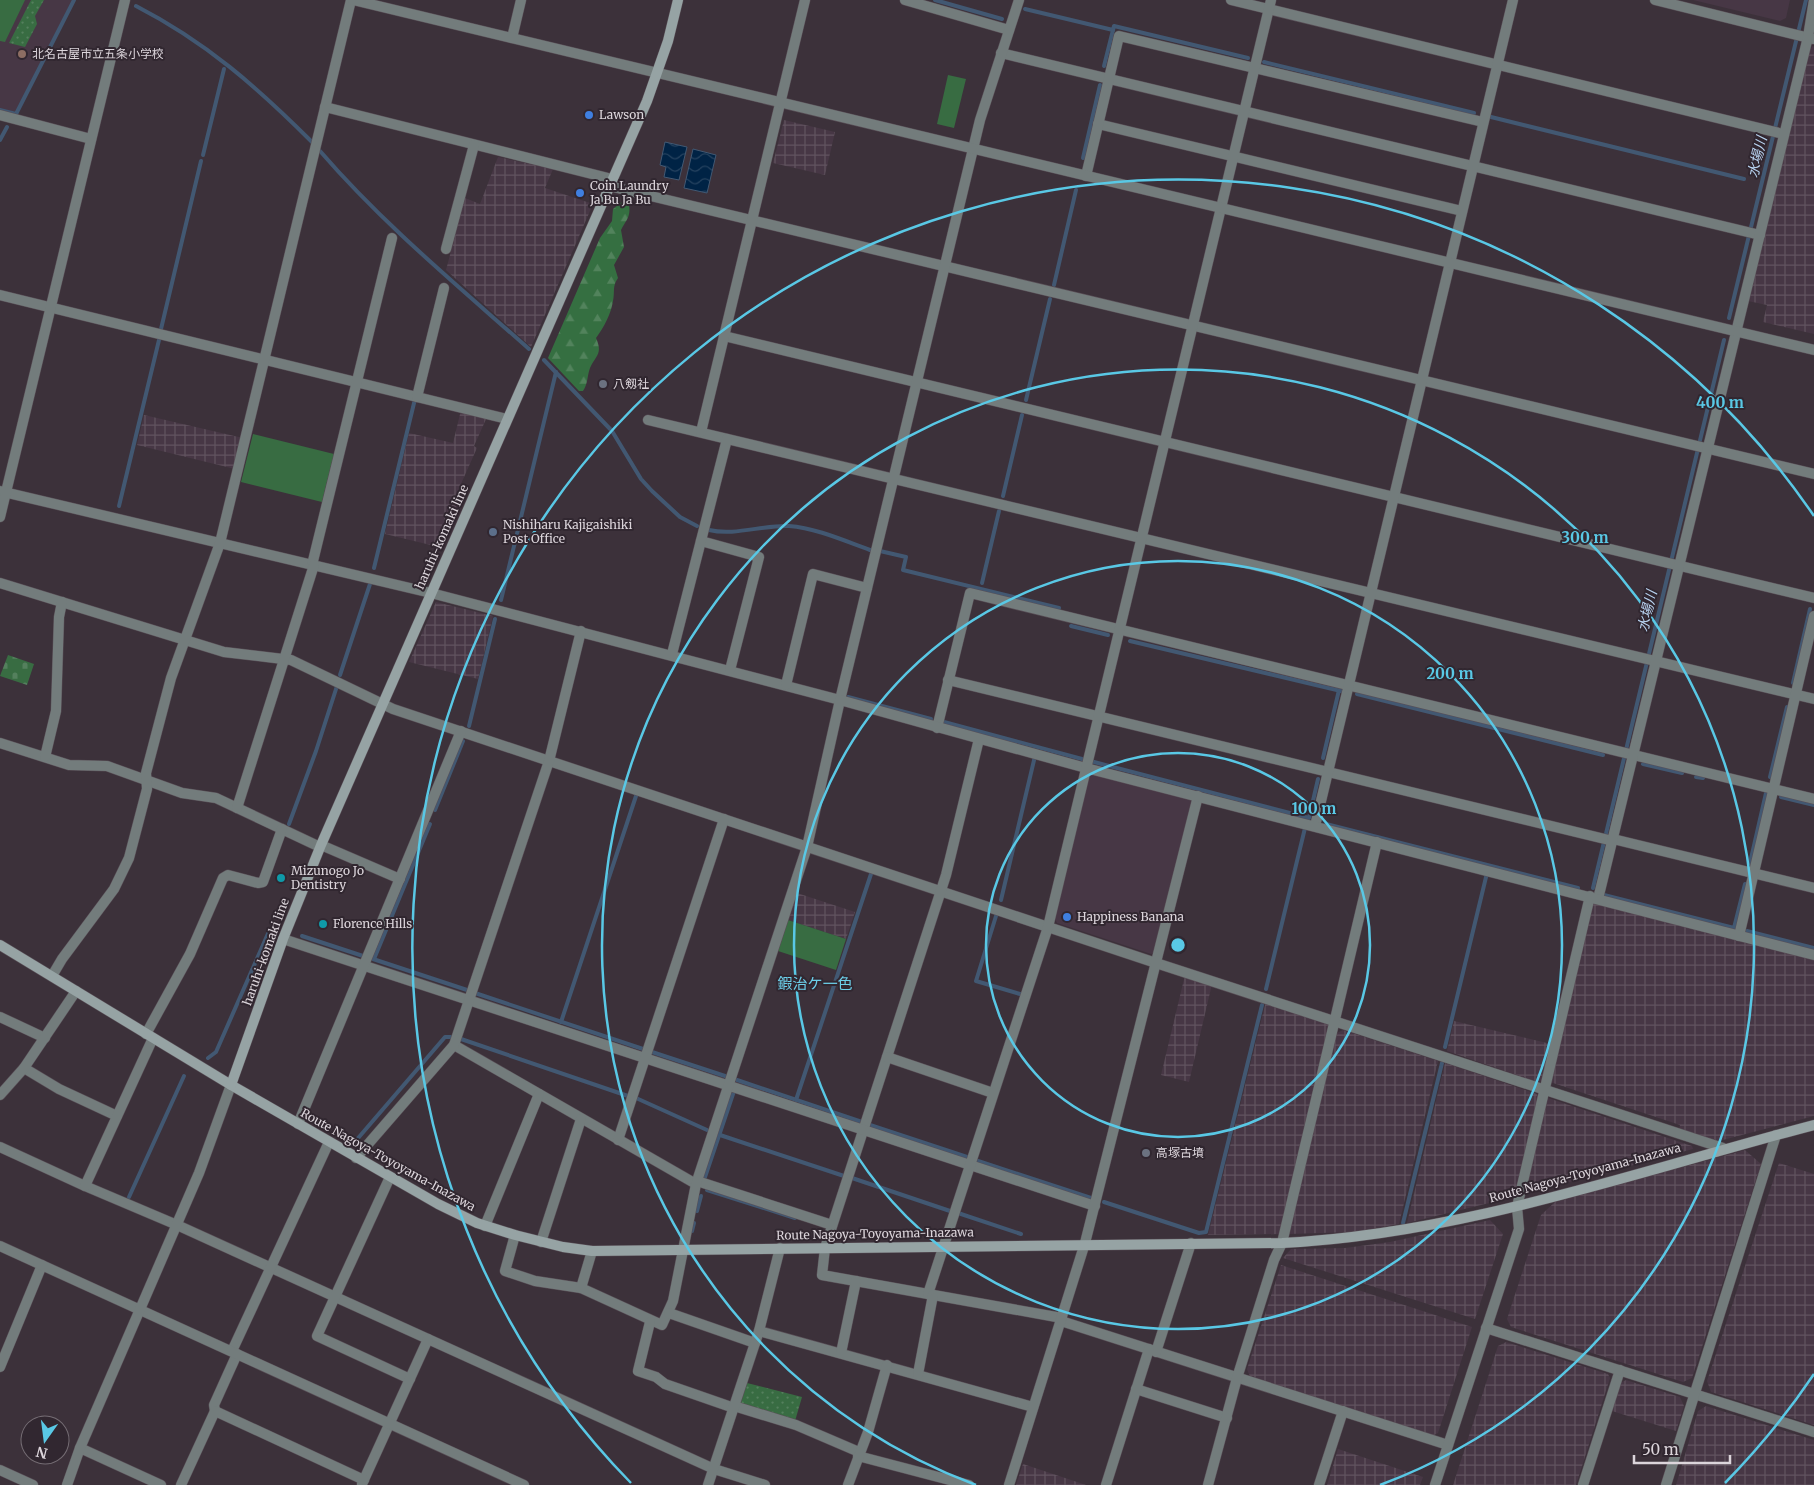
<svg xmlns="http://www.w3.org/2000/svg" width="1814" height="1485" viewBox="0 0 1814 1485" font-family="Merriweather,'Noto Sans JP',serif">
<defs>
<pattern id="industrial-grid" width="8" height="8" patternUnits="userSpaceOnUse" patternTransform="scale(1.25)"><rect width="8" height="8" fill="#473745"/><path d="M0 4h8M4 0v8" fill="none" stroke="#61535f"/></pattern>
<pattern id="forest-firs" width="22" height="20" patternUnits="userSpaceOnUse" patternTransform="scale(1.25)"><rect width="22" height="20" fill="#356f41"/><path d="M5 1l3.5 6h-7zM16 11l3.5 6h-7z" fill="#52835c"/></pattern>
<pattern id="cemetery-stones" width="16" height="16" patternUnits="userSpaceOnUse" patternTransform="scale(1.25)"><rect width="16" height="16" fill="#386c42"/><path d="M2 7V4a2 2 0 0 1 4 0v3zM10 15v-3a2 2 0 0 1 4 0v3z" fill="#54805d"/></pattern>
<pattern id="park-dots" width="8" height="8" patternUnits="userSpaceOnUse" patternTransform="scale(1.25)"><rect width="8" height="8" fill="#386c42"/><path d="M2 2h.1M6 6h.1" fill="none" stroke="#54805d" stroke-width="1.8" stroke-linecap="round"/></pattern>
<pattern id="water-waves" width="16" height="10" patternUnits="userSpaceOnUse" patternTransform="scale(1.25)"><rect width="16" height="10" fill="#002345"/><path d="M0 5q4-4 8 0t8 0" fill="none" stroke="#25425f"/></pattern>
</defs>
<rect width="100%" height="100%" fill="#3c313a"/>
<g fill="#473745">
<polygon points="0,0 72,0 15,112 0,108"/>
<polygon points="1693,0 1790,0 1786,18 1780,21"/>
<polygon points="1090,772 1193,799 1156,952 1151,954 1057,923 1055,919"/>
</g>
<g fill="url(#industrial-grid)">
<polygon points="1813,46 1814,47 1814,334 1763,322 1767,305 1748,301 1809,50"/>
<polygon points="784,120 835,132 825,175 773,163"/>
<polygon points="498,157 553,169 545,188 593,204 531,347 446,270 465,198 480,204"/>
<polygon points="461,410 487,417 474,446 477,448 452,504 461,508 443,548 385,534 409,433 453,443"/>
<polygon points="144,415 243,438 235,469 137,445"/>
<polygon points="436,602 493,616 478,679 409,662"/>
<polygon points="797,893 855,912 846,939 788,920"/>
<polygon points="1593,902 1814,959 1814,1116 1719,1141 1679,1129 1680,1125 1550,1082"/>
<polygon points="1185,975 1212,984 1189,1082 1161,1075"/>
<polygon points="1266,1001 1329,1023 1279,1234 1208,1235"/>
<polygon points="1454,1021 1551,1044 1542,1081 1537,1082 1447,1051"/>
<polygon points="1343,1030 1438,1061 1399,1224 1354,1232 1288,1234 1337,1033"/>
<polygon points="1445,1063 1537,1094 1538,1097 1514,1197 1407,1223"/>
<polygon points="1548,1098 1692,1146 1693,1149 1525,1194"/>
<polygon points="1745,1150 1761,1164 1692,1378 1683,1382 1511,1327 1507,1319 1541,1215 1555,1202"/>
<polygon points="1779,1163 1814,1174 1814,1425 1711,1392 1707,1381"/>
<polygon points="1490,1220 1503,1234 1475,1319 1283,1258 1291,1249 1345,1248 1390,1242"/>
<polygon points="1281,1265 1472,1327 1438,1433 1432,1436 1250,1377 1247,1369"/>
<polygon points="1506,1342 1608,1374 1610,1378 1576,1485 1453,1485 1498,1346"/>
<polygon points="1626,1380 1680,1397 1684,1406 1676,1431 1612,1411 1620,1383"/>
<polygon points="1706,1406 1814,1440 1814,1485 1676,1485 1698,1411"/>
<polygon points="1338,1449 1423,1477 1420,1485 1327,1485"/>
<polygon points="1023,1464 1086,1485 1016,1485"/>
</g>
<g fill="#386c42">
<polygon points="0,0 25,0 5,42 0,41"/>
<polygon points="948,75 966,79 954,128 937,124"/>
<polygon points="253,434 334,454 322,502 241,482"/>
<polygon points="788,920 846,939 836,970 778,951"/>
</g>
<path fill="url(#forest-firs)" d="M623,201L629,205C631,217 626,220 621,230L624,247L614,265L618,278C612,286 615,292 613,301C611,314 604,327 596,338C603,354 596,355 590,368C587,376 588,384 583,391H579L548,358L600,238L612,221L613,209Z"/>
<polygon fill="url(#cemetery-stones)" points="8,655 34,664 27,685 0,676"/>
<g fill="url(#park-dots)">
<polygon points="31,0 44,0 35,16 37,24 25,47 9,43"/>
<polygon points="747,1383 802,1397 795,1421 740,1404"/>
</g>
<g fill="url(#water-waves)" stroke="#425872">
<polygon points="665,142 687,147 679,180 664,177 666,167 660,165"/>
<polygon points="693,149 716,155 707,193 684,188"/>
</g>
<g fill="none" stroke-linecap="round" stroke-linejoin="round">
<g stroke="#425872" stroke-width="4">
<polyline points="935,0 1002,19"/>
<path d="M136,6C206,42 257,87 312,142"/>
<polyline points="1025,9 1113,30 1114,26 1248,58"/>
<polyline points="1264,62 1474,113"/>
<polyline points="1104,66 1113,30"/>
<polyline points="0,110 16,114 74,0"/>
<polyline points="1491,117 1744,179"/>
<polyline points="0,140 7,127"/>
<path d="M320,151C383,224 457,285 529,349"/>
<polyline points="203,155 224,69"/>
<polyline points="1083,158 1100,85"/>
<polyline points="1054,285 1076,190"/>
<polyline points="1729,318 1806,0"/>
<polyline points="161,329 201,161"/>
<polyline points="544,360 612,431 641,479 652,491 680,517 697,526"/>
<polyline points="1026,400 1050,299"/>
<polyline points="1003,496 1022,415"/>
<polyline points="119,506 159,340"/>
<path d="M709,530C735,536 762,525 789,526C816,528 845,541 870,550"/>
<polyline points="880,551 906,557 903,570 1059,608"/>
<polyline points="374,568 415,399"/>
<polyline points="982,583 999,511"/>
<polyline points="501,600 556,372"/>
<polyline points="1071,626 1108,635"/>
<polyline points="1130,641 1341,691"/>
<polyline points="340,675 370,584"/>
<polyline points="1793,683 1810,609"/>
<polyline points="1357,694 1603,755"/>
<polyline points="848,697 931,719"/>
<polyline points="944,722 1082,759"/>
<polyline points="469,726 495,619"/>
<polyline points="1323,758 1339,690"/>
<polyline points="1094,762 1309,818 1318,779"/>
<polyline points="1643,764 1682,773"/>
<polyline points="1696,777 1703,778"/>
<polyline points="1770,777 1787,707"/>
<polyline points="1781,797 1814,805"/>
<polyline points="435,810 463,741"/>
<polyline points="289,824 316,751 337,686"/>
<polyline points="1326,824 1578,888"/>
<polyline points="1750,863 1766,793"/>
<polyline points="1593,888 1724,340"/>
<polyline points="1604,895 1734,928 1745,884"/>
<polyline points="1001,900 1035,756"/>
<polyline points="996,916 976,981 1020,994"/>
<polyline points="1747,931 1814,948"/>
<polyline points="302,936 363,956"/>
<polyline points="373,959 467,990"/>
<polyline points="374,959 430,824"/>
<polyline points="1266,989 1305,828"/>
<polyline points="475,993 643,1049"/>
<polyline points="561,1022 636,796"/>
<polyline points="461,1039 628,1096"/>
<polyline points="1445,1047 1487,873"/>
<polyline points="652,1052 725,1076"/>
<polyline points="208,1058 216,1052 270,929"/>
<polyline points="737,1080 862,1122"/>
<polyline points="636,1098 707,1130"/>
<polyline points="796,1100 871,874"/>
<polyline points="870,1125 967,1157"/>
<polyline points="720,1135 844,1176"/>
<polyline points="353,1144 445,1037 451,1037"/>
<polyline points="975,1160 1091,1198"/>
<polyline points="705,1177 734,1091"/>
<polyline points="852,1178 950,1211"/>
<polyline points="707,1190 795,1218"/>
<polyline points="129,1197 184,1076"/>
<polyline points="1104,1202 1199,1233 1206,1232 1262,1005"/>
<polyline points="697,1211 701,1196"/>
<polyline points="958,1213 1021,1234"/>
<polyline points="1403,1223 1442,1063"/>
<polyline points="692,1231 694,1223"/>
</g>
<defs>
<g id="minor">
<polyline points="905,0 1009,30"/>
<polyline points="1231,0 1779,133"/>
<polyline points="1655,0 1813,39"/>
<polyline points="512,38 521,0"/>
<polyline points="1001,53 1760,235"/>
<polyline points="325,107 612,179"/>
<polyline points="0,115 91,139"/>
<polyline points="1098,124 1462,211"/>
<polyline points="1086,176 1119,36 1483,122"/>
<polyline points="609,186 1814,474"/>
<polyline points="446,249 474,145"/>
<polyline points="0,295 507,419"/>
<polyline points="724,336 1814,598"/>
<polyline points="417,397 444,288"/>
<polyline points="648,420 1814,699"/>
<polyline points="701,432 805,0"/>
<polyline points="0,491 431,593 840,700 980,120 1019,0"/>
<polyline points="0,517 125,0"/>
<polyline points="701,541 759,557 730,670"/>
<polyline points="312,565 392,238"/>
<polyline points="0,583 224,652 291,660 393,709 1156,963 1723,1148"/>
<polyline points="672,654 727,439"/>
<polyline points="948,680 1613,841"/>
<polyline points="786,685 813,574 867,588"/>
<polyline points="937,728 970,593 1814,799"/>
<polyline points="979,739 946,875 825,1248 822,1275 1062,1318"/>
<polyline points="0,743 69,765 107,766 182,793 216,798 320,847"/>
<polyline points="45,757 56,711 59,617 62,602"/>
<polyline points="237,808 314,565"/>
<polyline points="1315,826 1513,0"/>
<polyline points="1613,839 1814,888"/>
<polyline points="321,845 400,879"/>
<polyline points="1598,899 1808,37 1814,0"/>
<polyline points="1739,936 1814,616"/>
<polyline points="283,939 1095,1206"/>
<polyline points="52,976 62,959 114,889 129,858 147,789 146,773 171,678 220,543 351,0"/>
<polyline points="0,1017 45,1038"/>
<polyline points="146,1034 190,954 223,878 228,875 258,883 263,882 282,829"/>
<polyline points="454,1045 696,1184"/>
<polyline points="887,1057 993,1093"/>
<polyline points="24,1068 59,1089 117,1116"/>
<polyline points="0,1095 24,1068 76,991"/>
<polyline points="298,1124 461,731"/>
<polyline points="618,1140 724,819"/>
<polyline points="0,1147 85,1186 177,1225 714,1469 765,1485"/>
<polyline points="356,1158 454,1045 549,761 581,631"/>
<polyline points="390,1177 317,1336 410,1379"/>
<polyline points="697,1181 832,1225"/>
<polyline points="85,1186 153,1038"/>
<polyline points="1517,1207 1590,896"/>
<polyline points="485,1226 539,1094"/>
<polyline points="515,1235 505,1271 535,1281 581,1288"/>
<polyline points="541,1242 581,1119"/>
<polyline points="1085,1243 1198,796"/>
<polyline points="592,1251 581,1288 662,1325 673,1301 696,1184 807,847 840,700 1086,768 1814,955"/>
<polyline points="928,1294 1048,927 1271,0"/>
<polyline points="669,1313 755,1343"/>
<polyline points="1061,1321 1448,1445"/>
<polyline points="650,1322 638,1371 656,1377 665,1384 734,1408"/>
<polyline points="759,1331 1033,1407"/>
<polyline points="232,1351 329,1142"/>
<polyline points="1156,1352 1191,1243"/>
<polyline points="841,1353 856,1281"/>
<polyline points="0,1367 42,1265"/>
<polyline points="918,1374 933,1295"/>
<polyline points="1136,1389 1227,1418"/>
<polyline points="734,1406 796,1425 859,1452"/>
<polyline points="215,1411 214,1405 237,1354"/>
<polyline points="80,1448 161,1485"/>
<polyline points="858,1456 969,1485"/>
<polyline points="0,1470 33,1485"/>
<polyline points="362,1484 428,1339"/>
<polyline points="181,1485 215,1411 364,1480"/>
<polyline points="708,1485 759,1331 780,1248"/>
<polyline points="848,1485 868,1432 887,1365"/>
<polyline points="1106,1485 1149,1349"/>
<polyline points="1208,1485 1237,1378 1274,1260 1282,1243 1377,842"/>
<polyline points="1319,1485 1343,1411"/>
<polyline points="1583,1485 1620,1370"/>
</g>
<g id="tertiary">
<polyline points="353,0 1814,350"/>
<polyline points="0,1246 524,1485"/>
<polyline points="1486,1328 1814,1432"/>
<polyline points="67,1485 80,1448 199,1173 231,1085"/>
<polyline points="1009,1485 1085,1243"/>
<polyline points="1435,1485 1519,1229 1517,1207"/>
<polyline points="1666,1485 1776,1135"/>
</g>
<g id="secondary">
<path d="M0,945L231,1085L438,1204L477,1223L515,1235L563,1247L592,1251L1282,1243C1464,1234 1638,1171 1814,1125"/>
<polyline points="231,1085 283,939 321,845 647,101 668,41 678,0"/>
</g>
</defs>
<use href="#minor" stroke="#594f57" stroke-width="11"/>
<use href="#tertiary" stroke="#594f57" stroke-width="11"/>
<use href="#secondary" stroke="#594f57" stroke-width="11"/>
<use href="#minor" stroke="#737c7c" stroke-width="10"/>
<use href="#tertiary" stroke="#737c7c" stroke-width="10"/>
<use href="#secondary" stroke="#96a3a4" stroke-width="10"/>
</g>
<g fill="none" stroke="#59c8e5" stroke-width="2.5">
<circle cx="1178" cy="945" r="192"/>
<circle cx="1178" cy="945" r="384"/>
<path d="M976 1485A576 576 0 1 1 1380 1485"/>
<path d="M1814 1374A767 767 0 0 1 1725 1483M631 1483A767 767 0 1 1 1814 516"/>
</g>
<circle fill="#8d6e63" stroke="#312730" stroke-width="2" cx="22" cy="54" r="5"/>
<g fill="#3f7fe0" stroke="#312730" stroke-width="2">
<circle cx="589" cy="115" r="5"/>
<circle cx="580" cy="193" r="5"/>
<circle cx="1067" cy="917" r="5"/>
</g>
<g fill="#6b7280" stroke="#312730" stroke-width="2">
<circle cx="603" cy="384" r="5"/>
<circle cx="1146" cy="1153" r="5"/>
</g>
<circle fill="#5c6f8a" stroke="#312730" stroke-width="2" cx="493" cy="532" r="5"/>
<g fill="#0f9aa8" stroke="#312730" stroke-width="2">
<circle cx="281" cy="878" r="5"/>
<circle cx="323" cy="924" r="5"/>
</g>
<g text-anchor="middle" stroke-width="4" stroke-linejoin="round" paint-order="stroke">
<g font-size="12" fill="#dcd5db" stroke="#312730" text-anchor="start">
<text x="32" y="58">北名古屋市立五条小学校</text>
<text x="599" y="119">Lawson</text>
<text x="590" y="190">Coin Laundry<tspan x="590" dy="14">Ja Bu Ja Bu</tspan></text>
<text x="613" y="388">八剱社</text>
<text x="503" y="529">Nishiharu Kajigaishiki<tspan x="503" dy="14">Post Office</tspan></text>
<text x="291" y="875">Mizunogo Jo<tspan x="291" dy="14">Dentistry</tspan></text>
<text x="1077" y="921">Happiness Banana</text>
<text x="333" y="928">Florence Hills</text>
<text x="1156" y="1157">高塚古墳</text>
</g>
<g font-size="12" fill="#dcd5db" stroke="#312730">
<text transform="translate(442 537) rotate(-66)" y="4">haruhi-komaki line</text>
<text transform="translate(266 952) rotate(-70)" y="4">haruhi-komaki line</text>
<text transform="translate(388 1160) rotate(29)" y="4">Route Nagoya-Toyoyama-Inazawa</text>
<text transform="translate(1585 1173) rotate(-15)" y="4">Route Nagoya-Toyoyama-Inazawa</text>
<text transform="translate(875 1234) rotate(-1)" y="4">Route Nagoya-Toyoyama-Inazawa</text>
</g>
<g font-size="14" font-style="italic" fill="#b8d3f1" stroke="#312730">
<text transform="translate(1757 157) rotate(-77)" y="5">水場川</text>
<text transform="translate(1647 611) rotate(-77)" y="5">水場川</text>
</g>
<g font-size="15" fill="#6ccfe9" stroke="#312730">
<text x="815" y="989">鍜治ケ一色</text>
</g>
</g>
<circle cx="1178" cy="945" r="8" fill="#59c8e5" stroke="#312730" stroke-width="2.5"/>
<g font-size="15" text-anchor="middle" font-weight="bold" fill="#59c8e5" stroke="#312730" stroke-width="4" stroke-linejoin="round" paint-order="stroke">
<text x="1720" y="408">400 m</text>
<text x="1585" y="543">300 m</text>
<text x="1450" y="679">200 m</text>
<text x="1314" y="814">100 m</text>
</g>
<g transform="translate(45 1440) rotate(194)"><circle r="24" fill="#312730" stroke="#756d74"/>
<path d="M0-4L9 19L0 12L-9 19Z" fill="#59c8e5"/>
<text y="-8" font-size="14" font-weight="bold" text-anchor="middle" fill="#dcd5db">N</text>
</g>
<path d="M1634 1455v8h96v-8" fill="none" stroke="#dcd5db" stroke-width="2.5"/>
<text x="1642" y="1455" font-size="15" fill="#dcd5db" stroke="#312730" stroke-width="4" paint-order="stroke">50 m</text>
</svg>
